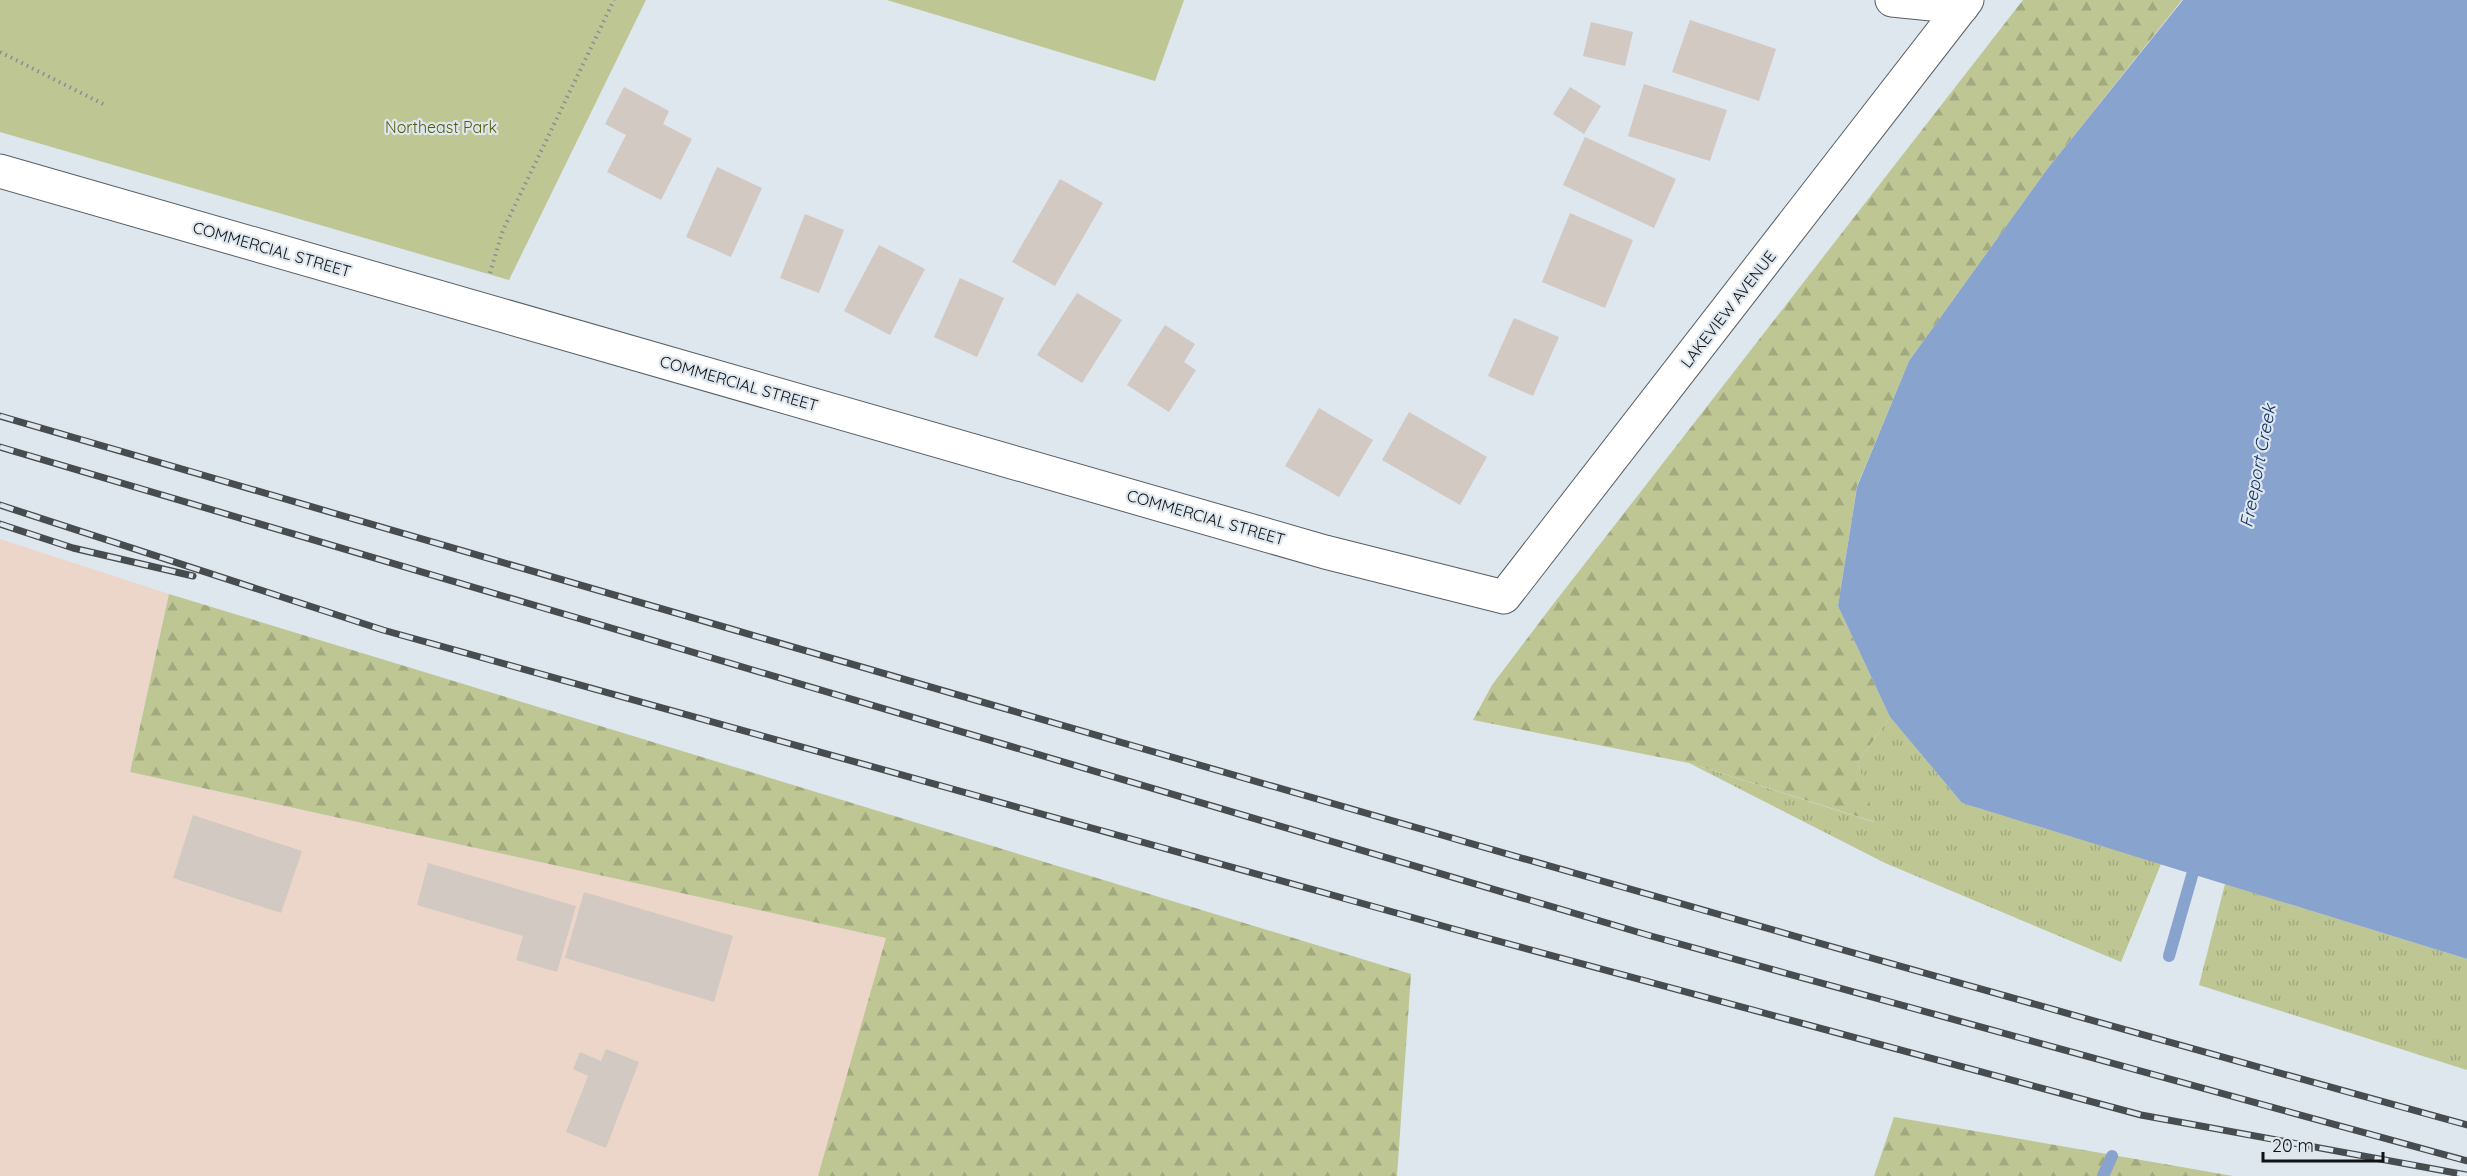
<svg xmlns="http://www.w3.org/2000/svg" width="2467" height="1176" viewBox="0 0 2467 1176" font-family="Quicksand,sans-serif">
<defs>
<pattern id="grass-tufts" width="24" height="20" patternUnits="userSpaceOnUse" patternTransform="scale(1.5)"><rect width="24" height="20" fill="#bec694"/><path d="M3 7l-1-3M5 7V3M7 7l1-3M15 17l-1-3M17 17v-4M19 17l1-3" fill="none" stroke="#a2a97f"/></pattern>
<pattern id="forest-firs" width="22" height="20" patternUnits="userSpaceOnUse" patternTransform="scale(1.5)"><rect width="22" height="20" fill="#bec694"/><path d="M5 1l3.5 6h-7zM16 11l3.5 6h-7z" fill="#a2a97f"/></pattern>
</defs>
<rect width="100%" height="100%" fill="#dee6ee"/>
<polygon fill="#ecd6c9" points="0,539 169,594 130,772 887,938 818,1176 0,1176"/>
<g fill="url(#grass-tufts)">
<polygon points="1890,717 1962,803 2161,864 2121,962 1885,863 1689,763 1874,822 1858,762"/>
<polygon points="2225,884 2467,959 2467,1070 2199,985"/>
</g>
<g fill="url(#forest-firs)">
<polygon points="2023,0 2182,0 2048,168 1909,361 1857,486 1838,606 1890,717 1858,762 1875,822 1689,763 1473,720 1492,685 1548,611"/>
<polygon points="169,594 1411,974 1397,1176 818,1176 886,938 130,772"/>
<polygon points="1894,1117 2233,1176 1874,1176"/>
</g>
<g fill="#bec694">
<polygon points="0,0 646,0 509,280 0,132"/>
<polygon points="887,0 1184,0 1155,81"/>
</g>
<polygon fill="#88a3cd" points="2183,0 2467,0 2467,959 1962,803 1890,717 1838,606 1857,487 1909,361 2048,168"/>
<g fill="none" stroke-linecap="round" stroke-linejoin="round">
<g stroke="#88a3cd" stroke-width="12">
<polyline points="2169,956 2197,858"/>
<polyline points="2103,1176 2112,1156"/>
</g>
</g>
<g fill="#d2c9c2">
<polygon points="1690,20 1776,49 1759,101 1672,72"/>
<polygon points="1591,22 1633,32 1625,66 1583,56"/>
<polygon points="1644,84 1727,110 1710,161 1628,136"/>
<polygon points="624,87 669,111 663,124 692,139 661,200 607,172 626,135 605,124"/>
<polygon points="1570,87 1601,106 1584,134 1553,114"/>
<polygon points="1585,137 1676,179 1654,228 1563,185"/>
<polygon points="717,167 762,188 731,257 686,237"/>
<polygon points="1060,179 1103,203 1055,286 1012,262"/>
<polygon points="1570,213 1633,240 1605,308 1542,282"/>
<polygon points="805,214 844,230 819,293 780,278"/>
<polygon points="879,245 925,269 890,335 844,311"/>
<polygon points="960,278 1004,298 977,357 934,337"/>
<polygon points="1077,293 1122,320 1082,383 1037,355"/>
<polygon points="1514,318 1559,337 1533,396 1488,376"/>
<polygon points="1165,325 1195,344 1184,362 1196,370 1169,412 1127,385"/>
<polygon points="1319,408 1373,440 1339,497 1285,466"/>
<polygon points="1409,412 1487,457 1460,505 1382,460"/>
<polygon points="193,815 302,851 281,913 173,878"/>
<polygon points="428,863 576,906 557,972 516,960 523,936 417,905"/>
<polygon points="584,892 733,936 714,1002 565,958"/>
<polygon points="606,1049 639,1062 606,1148 566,1132 588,1076 573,1069 580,1052 601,1061"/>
</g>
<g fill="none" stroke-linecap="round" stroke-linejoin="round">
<defs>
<g id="street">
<polyline points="1892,0 1962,7"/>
<polyline points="0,171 1325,552 1504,597 1967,0"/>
</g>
</defs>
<use href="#street" stroke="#575e65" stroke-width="35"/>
<g stroke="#888e94" stroke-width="4" stroke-dasharray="1.5 4.5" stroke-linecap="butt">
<polyline points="0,52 107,106"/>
<polyline points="490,273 503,230 614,0"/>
</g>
<use href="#street" stroke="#fff" stroke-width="33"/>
<defs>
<g id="rail">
<path d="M0,416C822,655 1642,897 2467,1125"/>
<polyline points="0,447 1651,936 2467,1161"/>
<polyline points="0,505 383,630 1450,928 2141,1115 2467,1175"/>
<polyline points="0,524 73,548 193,576"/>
</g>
</defs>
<use href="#rail" stroke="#474c4f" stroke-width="7"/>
<use href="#rail" stroke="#dee6ee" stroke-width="4.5" stroke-dasharray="14" stroke-linecap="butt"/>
</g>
<g text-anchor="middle" stroke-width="4.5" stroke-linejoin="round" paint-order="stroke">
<g font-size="16" fill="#545b06" stroke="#dee6ee">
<text x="441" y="133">Northeast Park</text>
</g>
<g font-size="16" fill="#101315" stroke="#dee6ee">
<text transform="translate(272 249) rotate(16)" y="6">COMMERCIAL STREET</text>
<text transform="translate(1728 309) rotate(-52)" y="6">LAKEVIEW AVENUE</text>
<text transform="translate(739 383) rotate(16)" y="6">COMMERCIAL STREET</text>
<text transform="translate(1206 517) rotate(16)" y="6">COMMERCIAL STREET</text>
</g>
<g font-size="18" font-style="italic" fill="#0c2b5f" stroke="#dee6ee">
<text transform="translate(2258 466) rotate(-79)" y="6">Freeport Creek</text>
</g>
</g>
<path d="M2263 1152v9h120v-9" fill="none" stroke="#101315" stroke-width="3"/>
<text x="2272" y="1152" font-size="18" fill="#101315" stroke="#dee6ee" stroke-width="4.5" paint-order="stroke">20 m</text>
</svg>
